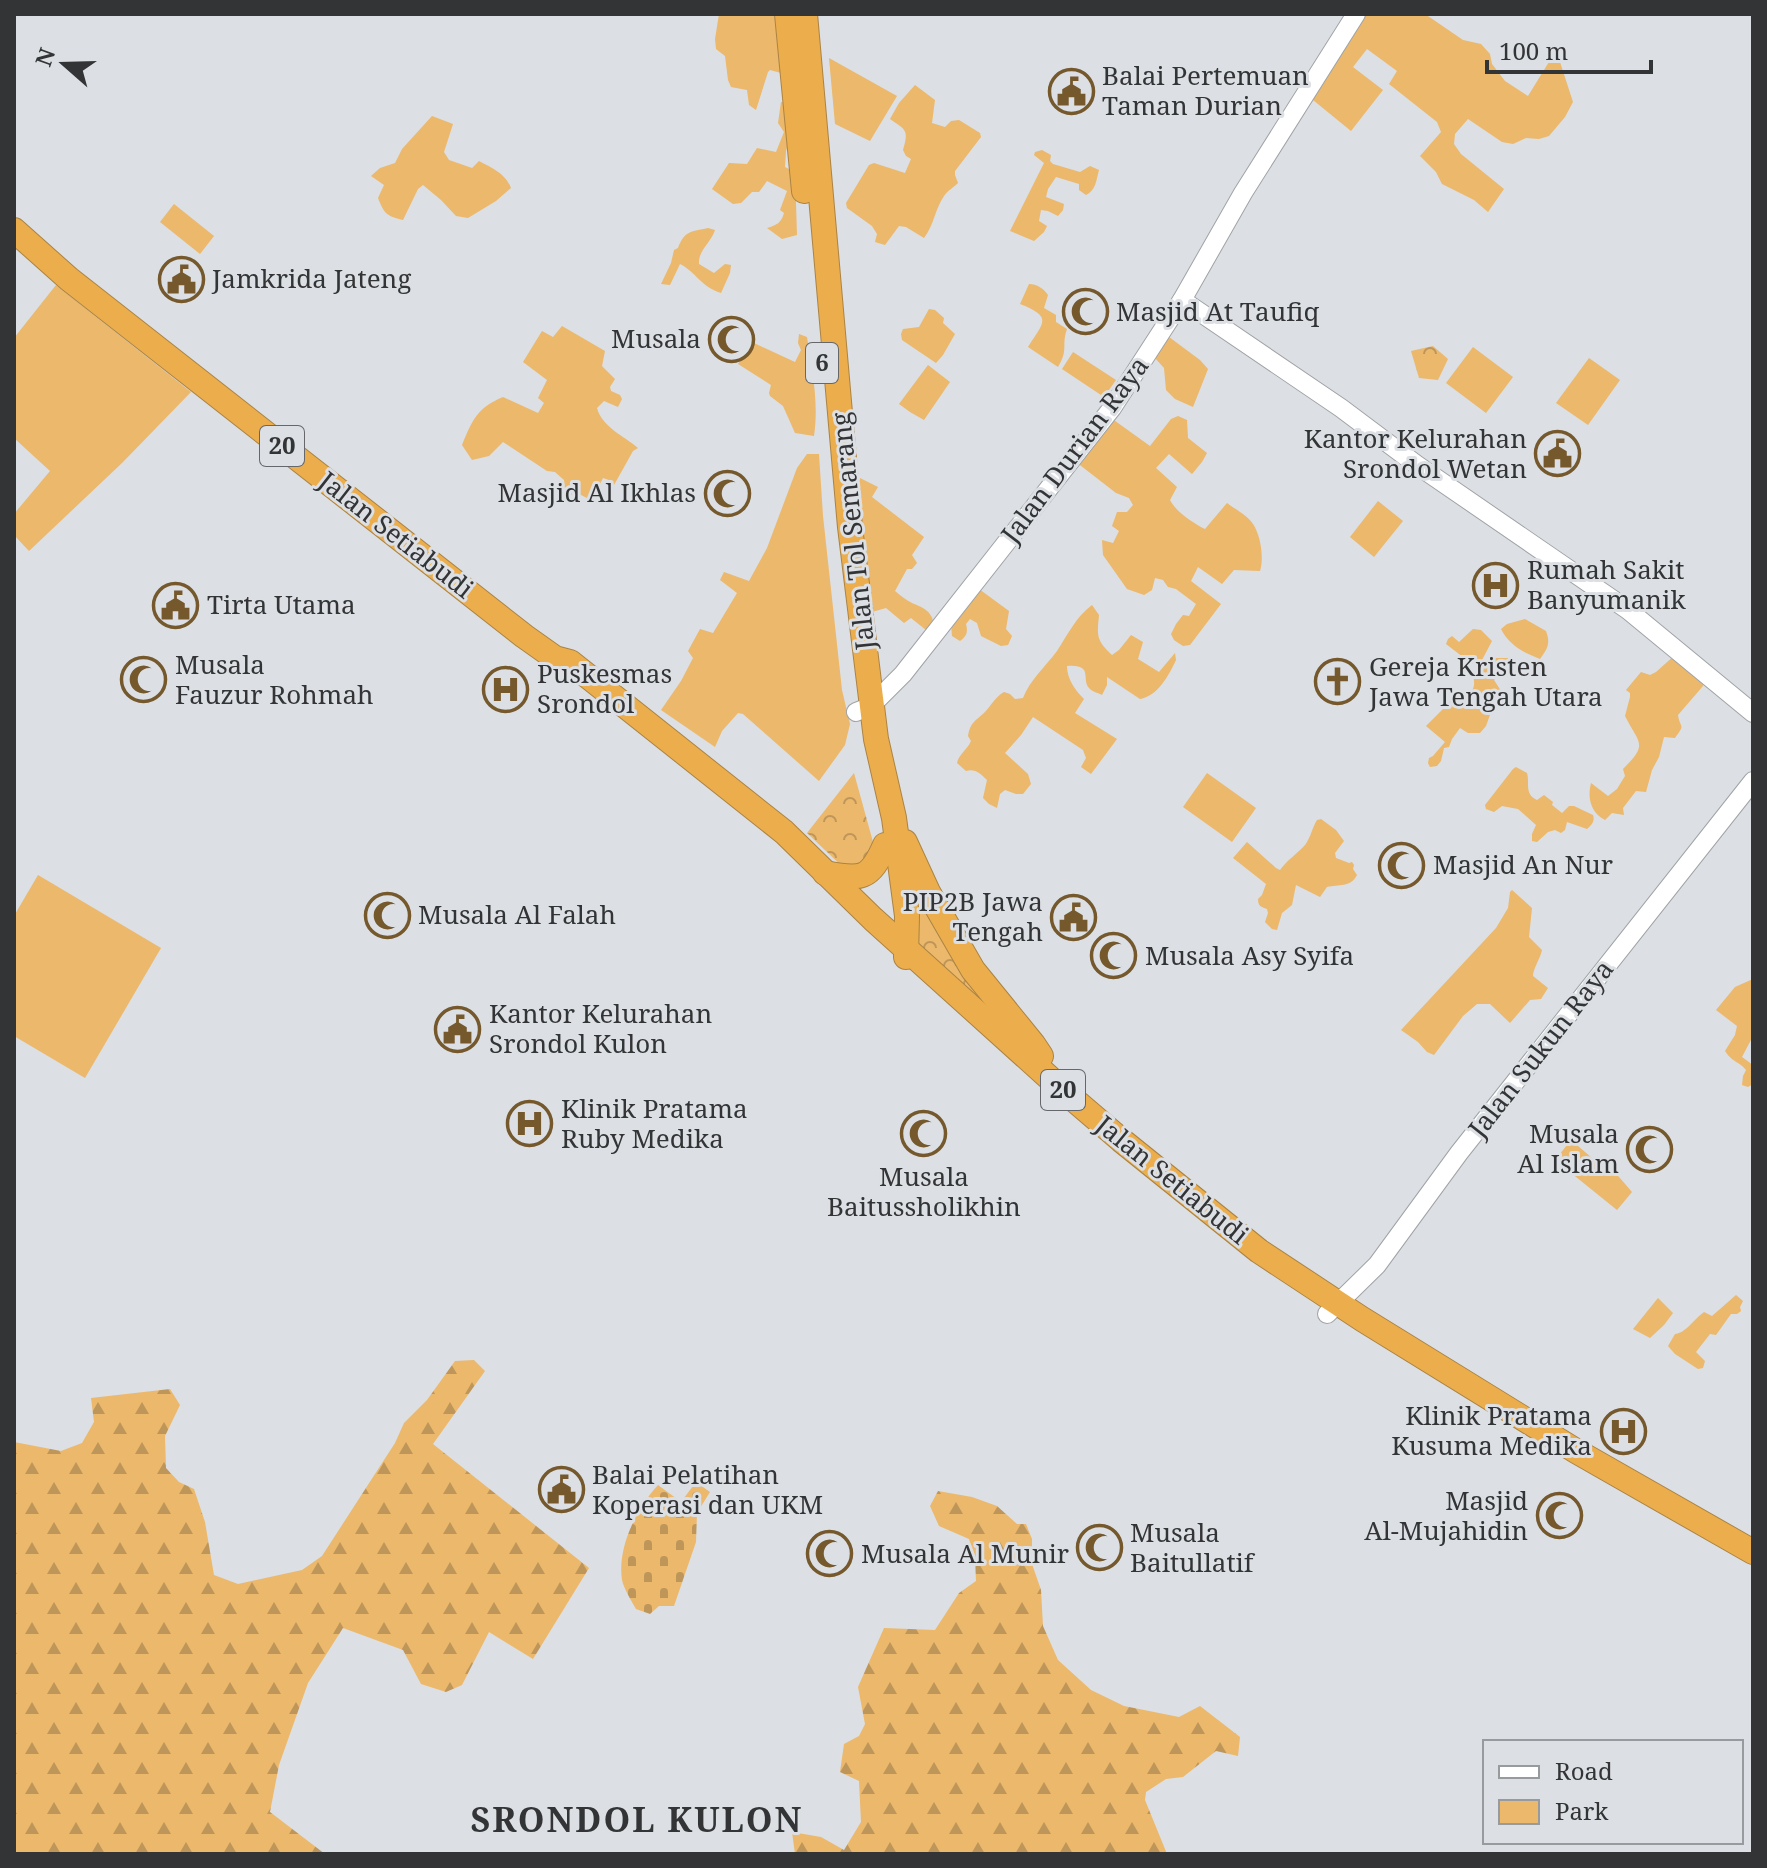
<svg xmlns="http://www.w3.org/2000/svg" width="1767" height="1868" viewBox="0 0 1767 1868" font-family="'Noto Serif',serif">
<defs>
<pattern id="forest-firs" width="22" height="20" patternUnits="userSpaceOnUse" patternTransform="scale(2)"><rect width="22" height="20" fill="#ebb86c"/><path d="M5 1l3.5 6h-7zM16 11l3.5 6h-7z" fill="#bf965a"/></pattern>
<pattern id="cemetery-stones" width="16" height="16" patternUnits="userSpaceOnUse" patternTransform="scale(2)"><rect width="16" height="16" fill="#ebb86c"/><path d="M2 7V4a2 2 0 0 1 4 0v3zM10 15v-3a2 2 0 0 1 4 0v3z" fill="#bf965a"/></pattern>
<pattern id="park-crowns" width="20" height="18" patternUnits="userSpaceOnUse" patternTransform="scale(2)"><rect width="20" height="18" fill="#ebb86c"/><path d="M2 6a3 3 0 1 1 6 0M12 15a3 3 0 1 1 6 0" fill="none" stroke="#bf965a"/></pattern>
</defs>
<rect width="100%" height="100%" fill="#dcdfe3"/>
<g fill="#ebb86c">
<polygon points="719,14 777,14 780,42 778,49 781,73 770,70 768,72 756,110 749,105 747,90 731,87 728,80 725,56 716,49 715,39"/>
<polygon points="1364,14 1425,14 1463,40 1481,44 1490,54 1492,64 1505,81 1528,96 1552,57 1560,62 1573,102 1565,117 1549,136 1539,139 1526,138 1513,144 1502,142 1468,119 1455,134 1454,144 1461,154 1504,189 1488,212 1474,200 1442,184 1436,172 1420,156 1441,132 1437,122 1389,84 1397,71 1367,49 1353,67 1383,90 1351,131 1313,100 1312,96"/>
<polygon points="829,58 897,96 870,141 835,124"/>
<path d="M915,85L935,100L932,123L945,127L951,121L959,120L980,133L981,137L955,171V175L958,183C953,188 948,190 944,196C935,209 934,225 924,238L906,227L899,226L885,245L875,242L877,234L872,226L847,208L846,203L869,165L874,163L905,173L911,159L906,156L903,150C909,130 906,130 890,119L899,103Z"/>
<path d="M781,102L788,103L789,141L786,151L785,167L795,172L797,235L782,239L767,228C777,225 781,223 784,213L780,210L787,191L767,181L759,192H752L741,203L733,204L712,189L729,163L747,164L757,148L776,152L784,132L778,123Z"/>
<path d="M432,116L453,124L444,152L449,160L472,168L479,161C492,168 505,173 511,188L496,201L468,218L456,216L441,200L423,185L418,189L403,220C386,216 384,213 378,198L384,185L371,176L380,168L395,163L402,149Z"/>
<path d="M1042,150L1051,155L1050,161L1053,164L1080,172L1090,166L1099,170C1096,181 1096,190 1086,195L1079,190V184L1056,177L1048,189L1046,197L1064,204L1063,210L1058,216L1048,211L1041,210L1039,221L1047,226L1044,232L1034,241L1010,231L1044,163L1034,155L1035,152Z"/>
<polygon points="174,204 214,236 200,254 160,222"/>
<path d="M708,228L715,230C711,243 698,250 699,264L714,273L725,264L731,265L730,273L721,293C701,287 696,272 680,264L670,285L661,284L671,263L674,250L678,248C685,230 691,232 708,228Z"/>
<path d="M1029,284C1037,284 1043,288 1048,295L1044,308L1056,315V322L1067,329C1061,346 1069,349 1058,367L1028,347C1044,322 1053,317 1020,304Z"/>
<polygon points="56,285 191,392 122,463 29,551 14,535 14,514 50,471 14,438 14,338"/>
<polygon points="929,309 935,310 944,318 943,323 955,334 943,355 936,363 902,340 901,334 903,329 919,327"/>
<path d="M562,326L605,351L602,366L615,379L610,387L611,391L620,395L622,399L618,407L604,401L597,408C602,427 624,436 638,448L633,451L614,485L609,480L603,478L600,484L597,503L579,494L570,495L565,490L564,480L555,472L547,471L503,442L489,456L472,460L462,445C473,419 477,408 503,397L538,413L544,403L538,398L547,380L523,362L542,331L553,337Z"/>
<path d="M799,334L807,337C812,370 819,402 814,436L795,433L783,406L770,396L769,393L771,385L738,364L743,354L754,343L795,362L801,350L798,343Z"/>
<polygon points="1165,334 1200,360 1208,369 1193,407 1175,399 1166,390 1164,368 1155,358"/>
<polygon points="1473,347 1513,377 1486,413 1446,383"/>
<polygon points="1073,352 1116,380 1104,397 1062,369"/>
<polygon points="1589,358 1620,380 1588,425 1556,403"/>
<polygon points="928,365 950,382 924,420 910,412 899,404"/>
<path d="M1178,416L1187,420L1188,438L1207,453L1202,462L1192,474L1169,454L1156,468L1177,487L1170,500C1176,512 1193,523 1205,529L1227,503C1235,509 1248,516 1253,524C1261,536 1264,558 1260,571L1234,570L1222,584L1198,567L1191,581L1221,604L1190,645L1183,646L1174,640L1171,634L1176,624L1183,615L1189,616L1196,604L1176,589L1168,587L1163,580L1155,578L1152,590L1144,595L1127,589L1103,555L1102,540L1113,543L1119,531L1112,526L1117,512H1127L1133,505L1129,498L1116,493L1076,462L1111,418L1150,446L1171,419Z"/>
<polygon points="807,454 819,454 823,516 842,690 850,724 845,745 819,781 743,714 738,713 722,731 715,747 661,710 681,681 693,658 688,651 700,629 713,633 737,593 720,580 724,572 749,581 767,548 797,468"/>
<path d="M860,478L878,487L872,497L924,537L912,555L917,563L912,569H907L895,591C900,595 906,600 912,603C924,608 932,611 934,625L926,630L911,618L904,623L886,608L872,612L858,545L859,484Z"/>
<polygon points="1378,501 1403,521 1374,557 1350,537"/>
<path d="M979,589L1009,611L1006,629L1012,636L1008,645L1001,646L981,636L977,623L970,619L966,624C968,632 967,636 960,641L952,636L951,624Z"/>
<path d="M1092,605L1099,615C1097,636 1096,640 1112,655L1119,650L1131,635L1143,642L1138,659L1159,672L1175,653L1176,660C1169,675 1158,696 1140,699L1107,677V685L1102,695C1099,693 1093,692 1090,689C1080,680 1095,664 1067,666C1067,679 1075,690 1084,699L1075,713L1117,739L1091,774L1081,767L1086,758L1083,750L1033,717L1021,735L1005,753L1028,774L1031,784L1023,794H1016L1005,790L1000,794L997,808L989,804L983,798L987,780C981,774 975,768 966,771L957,763C959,754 967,750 971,741L968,736C970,723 975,721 984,713C991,706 995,697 1004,692L1010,694L1015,699L1023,698C1030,680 1045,667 1057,651C1068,634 1076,617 1092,605Z"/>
<path d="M1525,619L1546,631C1551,644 1547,649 1540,659C1524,653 1509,645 1501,629L1507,624Z"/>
<polygon points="1473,629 1481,630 1492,641 1482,660 1472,664 1446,644 1448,639 1452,636 1459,642"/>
<path d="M1675,655L1705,678L1703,686L1678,715C1680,729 1686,723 1675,738L1664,737L1659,757L1652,770L1646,792L1636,791L1623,808L1624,815L1612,813L1605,820C1591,813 1587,798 1591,783L1608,796L1617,789L1625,776L1623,769C1649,743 1639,744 1625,716L1630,697V693L1626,690L1641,672L1650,675L1656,672Z"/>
<path d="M1492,658H1508L1505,668L1494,680L1503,694L1491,712L1486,726L1480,733H1468L1460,728L1452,739L1449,747L1444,748L1441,761L1437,766L1430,767L1428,763L1429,758L1433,756L1445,742L1426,726L1449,703L1453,696L1466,698C1473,692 1476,685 1473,676L1482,670Z"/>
<path d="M1516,767L1527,773C1530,783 1524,794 1537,800L1544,795L1553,802L1552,805L1562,813L1569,806H1574L1593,815C1595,821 1592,825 1587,829L1567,822L1565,830L1561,833L1555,830L1548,832L1537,842L1532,841V834L1536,825L1518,809L1502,806L1494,812L1486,809L1485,805L1513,769Z"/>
<polygon points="1207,773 1256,808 1232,842 1183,807"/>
<path d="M1321,819L1336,830L1344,841L1335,853L1336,858L1349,863L1352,862L1354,865L1353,869L1357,875C1350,888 1339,884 1327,887L1320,897L1296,885L1292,905L1282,913L1277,930L1272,929L1265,922L1268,913L1267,909C1261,907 1258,906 1258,899L1262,895L1266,884L1233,858L1247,842L1276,868L1280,870C1287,860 1297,854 1305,845C1311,837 1312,828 1317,820Z"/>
<polygon points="38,875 161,948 85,1078 14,1036 14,916"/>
<path d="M1512,890L1532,908L1529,937L1542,950C1540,959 1533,969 1533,976L1548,988L1541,999L1530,1000L1510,1023L1490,1004H1477L1463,1016L1434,1055L1427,1052L1418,1042L1401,1030L1496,928L1508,908L1510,892Z"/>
<path d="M1753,979V1036L1742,1057L1753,1065V1084L1748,1087L1742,1085L1743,1076L1746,1070C1739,1061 1733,1063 1725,1051L1735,1035L1737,1026L1716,1010L1735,987Z"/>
<polygon points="1571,1140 1606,1170 1613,1170 1632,1192 1617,1210 1555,1160"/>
<path d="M1736,1295L1743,1301L1740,1307L1741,1311L1737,1314H1731L1716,1335L1710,1334L1696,1352L1705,1361L1703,1368L1698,1369L1675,1354L1668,1346L1675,1334C1686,1333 1694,1319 1704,1312L1712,1316Z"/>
<polygon points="1658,1298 1673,1313 1664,1325 1650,1338 1633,1329"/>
</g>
<g fill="url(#forest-firs)">
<polygon points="474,1360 485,1371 433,1444 589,1568 533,1659 489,1632 462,1685 446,1692 421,1684 403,1650 343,1628 308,1683 279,1765 270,1812 325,1854 14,1854 14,1442 61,1451 82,1443 94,1422 91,1398 170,1389 180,1405 165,1436 166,1468 179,1482 194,1489 205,1522 214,1575 238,1584 302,1570 322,1556 395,1443 404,1423 427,1400 455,1361"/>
<polygon points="938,1491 972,1497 997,1506 1017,1524 1026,1524 1032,1539 1032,1564 1041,1590 1043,1626 1058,1660 1091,1690 1124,1706 1179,1717 1200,1706 1240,1737 1238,1756 1216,1751 1183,1777 1166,1779 1146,1792 1145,1800 1167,1854 795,1854 792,1832 821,1837 844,1850 861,1822 859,1781 840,1772 844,1744 859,1736 865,1724 858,1687 884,1628 935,1630 959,1593 976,1581 975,1557 969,1539 939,1526 930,1506"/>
</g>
<path fill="url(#cemetery-stones)" d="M696,1482L710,1492L697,1513L696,1542L674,1606H659L650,1614L636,1609C631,1600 624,1589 622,1580C617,1547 637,1508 658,1485L681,1502Z"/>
<g fill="url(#park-crowns)">
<polygon points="1433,346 1448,359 1438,380 1419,378 1411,351"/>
<polygon points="854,773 873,842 873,855 847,871 807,833"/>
<polygon points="905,861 993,1014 912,937"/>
</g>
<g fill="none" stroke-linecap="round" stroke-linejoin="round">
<defs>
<g id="secondary">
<polyline points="1182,300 1341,408 1417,465 1628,610 1753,713"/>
<polyline points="856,712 871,706 903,674 1112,408 1182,300 1243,193 1356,14"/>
<polyline points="1327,1314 1377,1265 1459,1153 1753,781"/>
</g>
<g id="highway">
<polyline points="787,14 804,191"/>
<polyline points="805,14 850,527 876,739 894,818 907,916 906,957"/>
<polyline points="14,230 69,279 524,636 555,658 570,662 784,832 873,919 1065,1092 1121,1140 1259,1251 1362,1319 1576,1451 1753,1552"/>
<polyline points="905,842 928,892 973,970 1033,1044 1041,1056"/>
<path d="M825,873C861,880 870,880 885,845"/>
</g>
</defs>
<use href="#secondary" stroke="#a0a3a6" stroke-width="20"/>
<use href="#highway" stroke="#ab8344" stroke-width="26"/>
<use href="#secondary" stroke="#fff" stroke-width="18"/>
<use href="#highway" stroke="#ecae4c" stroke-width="24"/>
</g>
<defs>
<symbol id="civic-ring" viewBox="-11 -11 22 22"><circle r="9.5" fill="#dcdfe3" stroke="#75582c" stroke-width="1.5"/><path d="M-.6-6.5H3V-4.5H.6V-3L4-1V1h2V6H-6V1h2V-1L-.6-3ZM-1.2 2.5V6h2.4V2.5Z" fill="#75582c"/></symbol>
<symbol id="mosque-ring" viewBox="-11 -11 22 22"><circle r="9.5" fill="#dcdfe3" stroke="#75582c" stroke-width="1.5"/><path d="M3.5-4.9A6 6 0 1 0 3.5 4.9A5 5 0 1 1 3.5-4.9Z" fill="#75582c"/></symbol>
<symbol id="hospital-ring" viewBox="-11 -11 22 22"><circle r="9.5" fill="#dcdfe3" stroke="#75582c" stroke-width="1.5"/><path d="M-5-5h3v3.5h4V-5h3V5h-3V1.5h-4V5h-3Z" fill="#75582c"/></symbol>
<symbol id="church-ring" viewBox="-11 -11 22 22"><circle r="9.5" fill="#dcdfe3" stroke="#75582c" stroke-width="1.5"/><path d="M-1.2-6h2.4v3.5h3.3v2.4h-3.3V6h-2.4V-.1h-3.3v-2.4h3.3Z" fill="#75582c"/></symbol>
</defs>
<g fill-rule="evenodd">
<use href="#civic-ring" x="1046" y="66" width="51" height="51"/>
<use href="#civic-ring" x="156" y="254" width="51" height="51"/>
<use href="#mosque-ring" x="1060" y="286" width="51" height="51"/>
<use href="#mosque-ring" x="706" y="314" width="51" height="51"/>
<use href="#civic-ring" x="1532" y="428" width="51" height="51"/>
<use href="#mosque-ring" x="702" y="468" width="51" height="51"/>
<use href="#hospital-ring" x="1470" y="560" width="51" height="51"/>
<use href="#civic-ring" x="150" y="580" width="51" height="51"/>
<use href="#mosque-ring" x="118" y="654" width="51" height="51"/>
<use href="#church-ring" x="1312" y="656" width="51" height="51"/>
<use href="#hospital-ring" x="480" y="664" width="51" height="51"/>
<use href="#mosque-ring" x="1376" y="840" width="51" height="51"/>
<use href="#mosque-ring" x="362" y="890" width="51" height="51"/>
<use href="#civic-ring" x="1048" y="892" width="51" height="51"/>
<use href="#mosque-ring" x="1088" y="930" width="51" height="51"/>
<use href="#civic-ring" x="432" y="1004" width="51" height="51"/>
<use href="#hospital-ring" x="504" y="1098" width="51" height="51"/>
<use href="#mosque-ring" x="898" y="1108" width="51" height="51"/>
<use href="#mosque-ring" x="1624" y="1124" width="51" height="51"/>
<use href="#hospital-ring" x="1598" y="1406" width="51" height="51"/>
<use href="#civic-ring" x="536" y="1464" width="51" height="51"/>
<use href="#mosque-ring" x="1534" y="1490" width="51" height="51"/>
<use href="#mosque-ring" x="1074" y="1522" width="51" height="51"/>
<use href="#mosque-ring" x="804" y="1528" width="51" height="51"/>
</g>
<g text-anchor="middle" stroke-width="6" stroke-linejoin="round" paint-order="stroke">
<g fill="#dcdfe3" stroke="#66676a" stroke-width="2">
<rect x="806" y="343" width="32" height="40" rx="6"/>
<rect x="260" y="426" width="44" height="40" rx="6"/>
<rect x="1041" y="1070" width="44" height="40" rx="6"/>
</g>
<g font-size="24" font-weight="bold" fill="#333436">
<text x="822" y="371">6</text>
<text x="282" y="454">20</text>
<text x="1063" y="1098">20</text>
</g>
<g font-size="26" fill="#333436" stroke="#dcdfe3" text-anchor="start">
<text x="1102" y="85">Balai Pertemuan<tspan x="1102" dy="30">Taman Durian</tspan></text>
<text x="212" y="288">Jamkrida Jateng</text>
<text x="1116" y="321">Masjid At Taufiq</text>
<text x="701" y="348" text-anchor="end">Musala</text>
<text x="1527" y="448" text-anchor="end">Kantor Kelurahan<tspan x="1527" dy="30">Srondol Wetan</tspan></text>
<text x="696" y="502" text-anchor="end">Masjid Al Ikhlas</text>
<text x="1527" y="579">Rumah Sakit<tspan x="1527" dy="30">Banyumanik</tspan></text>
<text x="207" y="614">Tirta Utama</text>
<text x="175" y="674">Musala<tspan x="175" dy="30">Fauzur Rohmah</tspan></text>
<text x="1369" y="676">Gereja Kristen<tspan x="1369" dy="30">Jawa Tengah Utara</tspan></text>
<text x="537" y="683">Puskesmas<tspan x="537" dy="30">Srondol</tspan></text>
<text x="1433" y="874">Masjid An Nur</text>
<text x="1043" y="911" text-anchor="end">PIP2B Jawa<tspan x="1043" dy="30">Tengah</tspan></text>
<text x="418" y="924">Musala Al Falah</text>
<text x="1145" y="965">Musala Asy Syifa</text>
<text x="489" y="1023">Kantor Kelurahan<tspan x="489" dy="30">Srondol Kulon</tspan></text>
<text x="561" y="1118">Klinik Pratama<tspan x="561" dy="30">Ruby Medika</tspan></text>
<text x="1619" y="1143" text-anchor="end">Musala<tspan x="1619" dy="30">Al Islam</tspan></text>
<text x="924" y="1186" text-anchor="middle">Musala<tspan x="924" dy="30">Baitussholikhin</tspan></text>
<text x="1592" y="1425" text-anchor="end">Klinik Pratama<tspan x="1592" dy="30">Kusuma Medika</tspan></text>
<text x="592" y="1484">Balai Pelatihan<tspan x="592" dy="30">Koperasi dan UKM</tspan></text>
<text x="1528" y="1510" text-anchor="end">Masjid<tspan x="1528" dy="30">Al-Mujahidin</tspan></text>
<text x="1130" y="1542">Musala<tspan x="1130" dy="30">Baitullatif</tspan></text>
<text x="861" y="1563">Musala Al Munir</text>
</g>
<g font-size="26" fill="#333436" stroke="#dcdfe3">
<text transform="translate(1075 450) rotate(-53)" y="9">Jalan Durian Raya</text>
<text transform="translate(853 531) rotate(-96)" y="9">Jalan Tol Semarang</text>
<text transform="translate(396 535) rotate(38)" y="9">Jalan Setiabudi</text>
<text transform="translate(1541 1049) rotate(-52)" y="9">Jalan Sukun Raya</text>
<text transform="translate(1172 1180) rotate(39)" y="9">Jalan Setiabudi</text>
</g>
<g font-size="34" font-weight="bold" letter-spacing="2" fill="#333436" stroke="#dcdfe3">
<text x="637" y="1832">SRONDOL KULON</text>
</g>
</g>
<rect width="1767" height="1868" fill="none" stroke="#333436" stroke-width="32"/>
<rect x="1483" y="1740" width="260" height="104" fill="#dcdfe3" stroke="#989b9e" stroke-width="2"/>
<rect x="1499" y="1766" width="40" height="12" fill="#ffffff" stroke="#989b9e" stroke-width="2"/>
<text x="1555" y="1780" font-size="24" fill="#333436">Road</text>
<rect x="1499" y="1800" width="40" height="24" fill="#ebb86c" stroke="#989b9e" stroke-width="2"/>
<text x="1555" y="1820" font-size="24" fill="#333436">Park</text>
<g transform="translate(64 64) rotate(290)" stroke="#dcdfe3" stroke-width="6" paint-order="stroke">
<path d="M0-6L14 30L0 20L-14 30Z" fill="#333436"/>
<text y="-12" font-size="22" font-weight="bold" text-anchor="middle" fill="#333436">N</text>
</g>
<path d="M1487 60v12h164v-12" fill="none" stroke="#333436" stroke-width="4"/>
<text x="1499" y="60" font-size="24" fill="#333436" stroke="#dcdfe3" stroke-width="6" paint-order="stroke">100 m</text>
</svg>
